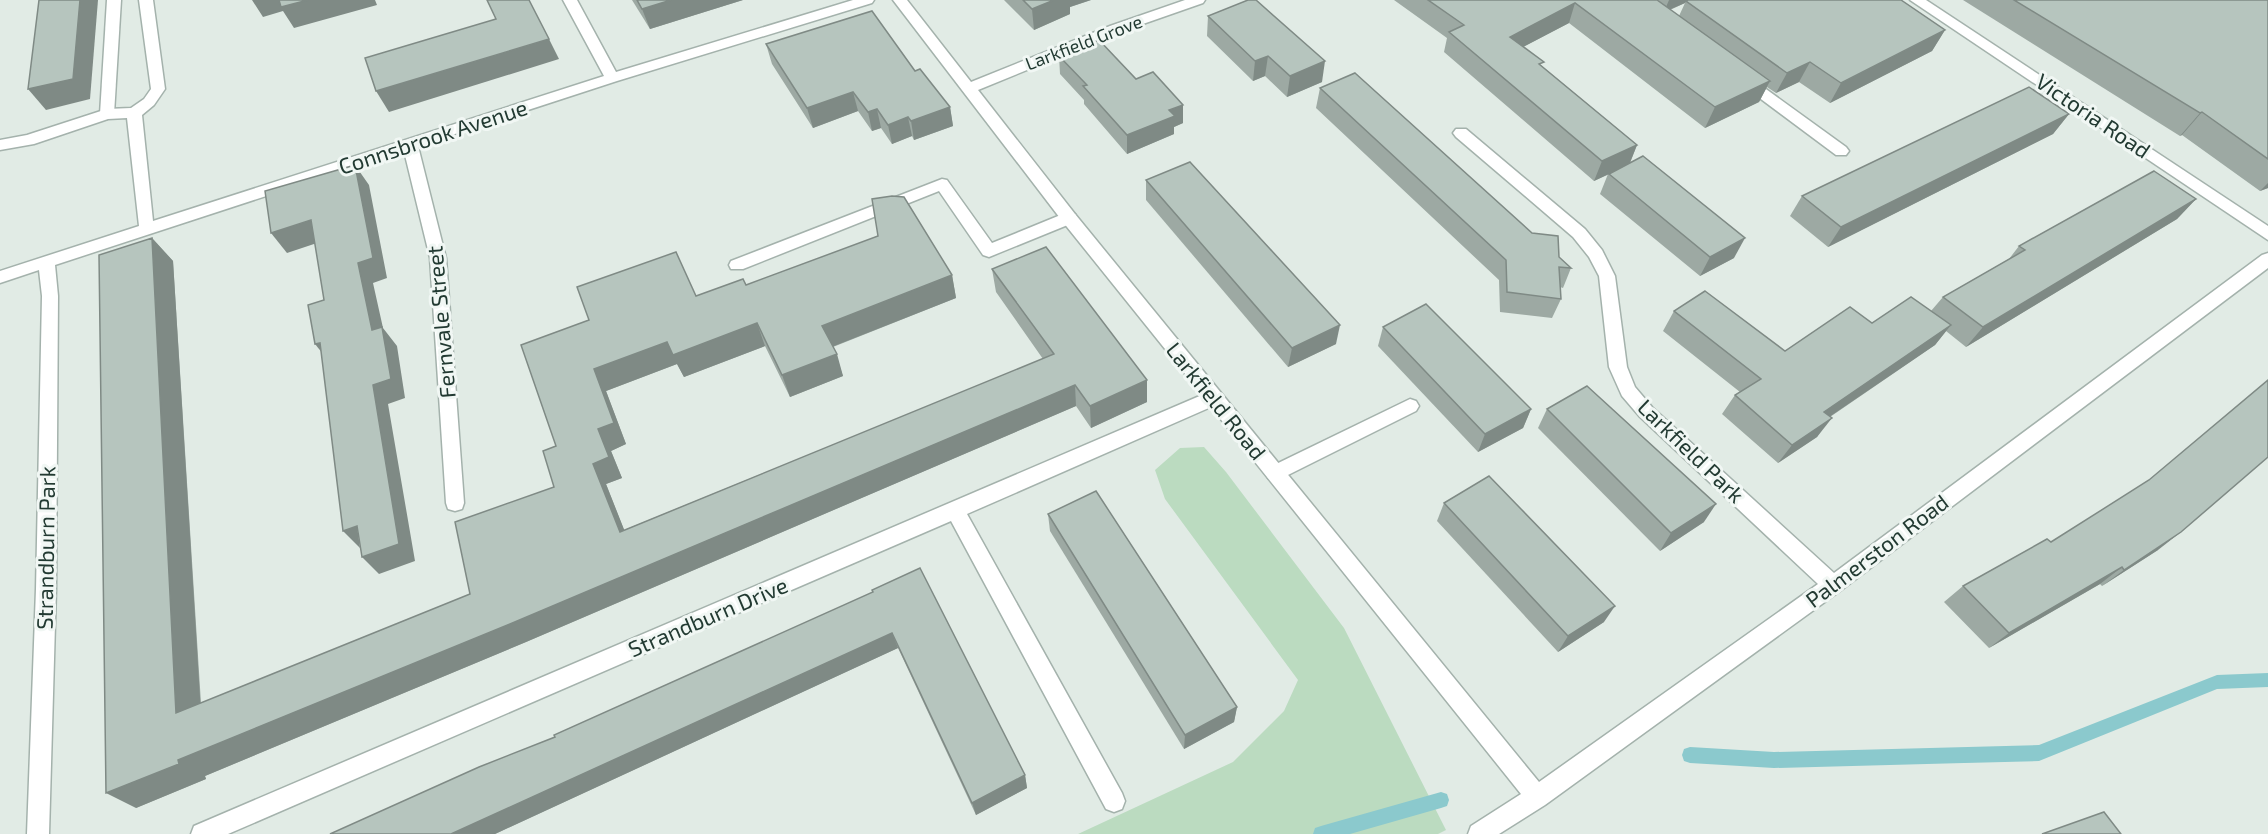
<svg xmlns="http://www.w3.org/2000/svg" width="2268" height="834" viewBox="0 0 2268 834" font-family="'Exo 2',sans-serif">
<rect width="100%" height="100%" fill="#e1ebe5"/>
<polygon fill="#bbdbc0" points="1204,447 1226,472 1344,628 1446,830 1438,834 1078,834 1233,762 1284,711 1298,680 1165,499 1155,470 1180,448"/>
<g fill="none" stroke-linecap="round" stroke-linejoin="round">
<g fill="#8bc9cd" fill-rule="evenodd">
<polygon points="2268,673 2268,687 2217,689 2039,761 1774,768 1690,763 1684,761 1682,755 1684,749 1690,747 1774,752 2039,745 2217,675"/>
<polygon points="1441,792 1447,794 1449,800 1447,806 1441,808 1350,834 1313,834 1315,828 1321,826"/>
</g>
<defs>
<g id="service">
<polygon points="107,0 121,0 114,114 107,119 100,114"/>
<polygon points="942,179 947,180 992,243 1063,214 1075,214 1077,218 1075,222 989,257 983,255 939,191 743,269 731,269 729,265 731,261"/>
<polygon points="1410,399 1416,401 1419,406 1416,411 1282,478 1275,481 1268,478 1266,473 1268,468"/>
</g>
<g id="minor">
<polygon points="139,0 153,0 165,89 154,105 142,115 153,221 604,76 563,0 577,0 616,72 853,0 874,0 872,3 617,81 418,146 446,258 464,503 462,509 455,511 448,509 446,503 430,258 404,151 55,265 58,296 56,589 49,834 27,834 36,589 42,296 39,270 0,283 0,271 139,226 127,118 108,119 34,144 0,150 0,140 27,135 107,109 131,108 144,99 151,89"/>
<polygon points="893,0 907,0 971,82 1110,26 1185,0 1205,0 1203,3 1120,32 978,90 1075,214 1539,782 1818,584 1640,417 1622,396 1609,367 1599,276 1589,257 1573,237 1456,137 1453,133 1456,129 1466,129 1585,229 1602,250 1615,276 1627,367 1635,387 1652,407 1834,573 2262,255 2268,253 2268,268 1840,591 1545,805 1499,834 1468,834 1471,826 1521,794 1211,407 967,514 1122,793 1125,801 1122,809 1114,812 1106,809 951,521 228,834 191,834 194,826 1202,395 1063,222"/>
<polygon points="1910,0 1926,0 2268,226 2268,240"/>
<polygon points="1743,74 1748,76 1846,147 1849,151 1846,155 1836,155 1738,82 1736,79 1738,76"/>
</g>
</defs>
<use href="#service" stroke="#a4b2ac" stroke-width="3"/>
<use href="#minor" stroke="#a4b2ac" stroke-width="3"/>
<use href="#service" fill="#fff" fill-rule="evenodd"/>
<use href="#minor" fill="#fff" fill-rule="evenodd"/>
</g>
<g fill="#9da9a3" fill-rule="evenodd">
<polygon points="632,0 743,0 650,29"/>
<polygon points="1004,0 1091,0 1070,7 1070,14 1034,30"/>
<path d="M1394,0H1901L1945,30L1932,51L1830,103L1799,82L1776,93L1767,87L1759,102L1705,128L1569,23L1523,47L1542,66L1637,145L1630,163L1734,258L1700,276L1600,194L1608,174L1594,181L1444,52L1447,38ZM1685,3L1679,16L1670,10Z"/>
<polygon points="1963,0 2268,0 2268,188 2260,191 2182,135 2180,136"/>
<polygon points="1208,16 1322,82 1287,97 1265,76 1253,81 1207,36"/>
<polygon points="766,44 950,107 953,126 914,140 912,136 892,144 881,128 872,131 858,111 813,128 772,64"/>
<polygon points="1059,56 1136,79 1183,123 1174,127 1174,134 1127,154 1084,104 1084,100 1060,74"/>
<polygon points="1320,88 1559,257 1571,268 1563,288 1560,287 1561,299 1552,318 1500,312 1499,280 1316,108"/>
<polygon points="2069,114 2053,134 1828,247 1790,216 1802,196"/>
<polygon points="1146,180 1336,344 1288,367 1146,200"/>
<polygon points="2196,199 2177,219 1966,347 1946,331 1935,345 1830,417 1817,437 1778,463 1722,414 1735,395 1740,392 1663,331 1674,311 1785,351 1872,323 1931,311 1943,297 2009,259 2019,246"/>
<polygon points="152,238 173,261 201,703 470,594 554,487 556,446 521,345 696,296 746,285 952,275 956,298 833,347 843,376 790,397 765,346 684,377 677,364 606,391 626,444 611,451 622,478 606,484 624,530 1043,359 996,292 992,269 1147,402 1091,428 1076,406 526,642 205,776 206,779 136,808"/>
<polygon points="1383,327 1531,409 1523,428 1478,452 1378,346"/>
<polygon points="1547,409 1704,522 1660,551 1538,428"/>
<polygon points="1444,503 1604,622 1558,652 1437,521"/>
<polygon points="1048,514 1237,707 1234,722 1184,749 1050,531"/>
<polygon points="2051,542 2158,550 2102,586 2100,584 1989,648 1944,602 1963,586"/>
<polygon points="873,592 1025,775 1027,788 976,815 898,648 495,834 330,834 555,737"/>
</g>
<g fill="#7f8a85">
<polygon points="80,0 98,0 90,99 46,110 28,89"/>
<polygon points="252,0 375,0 377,5 294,28 283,11 263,17"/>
<polygon points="671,0 743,0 650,29 642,9"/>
<polygon points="1054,0 1091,0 1070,7 1070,14 1034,30 1032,9"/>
<polygon points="1669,0 1692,0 1686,1 1685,3 1664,12"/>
<polygon points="1575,3 1569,23 1504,57 1510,37"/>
<polygon points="1945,30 1932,51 1830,103 1841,83"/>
<polygon points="549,39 559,59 389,112 376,91"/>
<polygon points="1268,56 1265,76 1253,81 1255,61"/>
<polygon points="1325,61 1322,82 1287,97 1290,76"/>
<polygon points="1810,62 1799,82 1776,93 1787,73"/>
<polygon points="1770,81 1759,102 1705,128 1715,107"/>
<polygon points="853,92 858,111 813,128 807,108"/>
<polygon points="1183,105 1183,123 1174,127 1174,134 1127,154 1127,135 1169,110"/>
<polygon points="950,107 953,126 914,140 911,121"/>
<polygon points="877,109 881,128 872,131 868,112"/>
<polygon points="2202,112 2182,135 2180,136 2200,113"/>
<polygon points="2069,114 2053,134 1828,247 1841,227"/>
<polygon points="908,117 912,136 892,144 888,125"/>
<polygon points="1637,145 1629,165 1594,181 1602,161"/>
<polygon points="355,165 369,185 387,278 373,283 383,328 397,346 405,398 388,404 415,561 379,574 362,557 373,385 358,263"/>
<polygon points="2268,183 2268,188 2260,191"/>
<polygon points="2196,199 2177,219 1966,347 1983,327"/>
<polygon points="311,220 326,240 287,253 271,233"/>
<polygon points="152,238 173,261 202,729 176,713"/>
<polygon points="1745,238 1734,258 1700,276 1710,257"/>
<polygon points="952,275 956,298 829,348 822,326"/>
<polygon points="757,323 765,346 684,377 677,364 606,391 626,444 611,451 622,478 606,484 633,552 620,532 593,464 598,429 594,369 667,342"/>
<polygon points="1340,325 1336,344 1288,367 1292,348"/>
<polygon points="1951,325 1935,345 1810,430 1824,412"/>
<polygon points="320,343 331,364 315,344"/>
<polygon points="837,354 843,376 790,397 782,375"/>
<polygon points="1147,380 1147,402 1091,428 1090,406"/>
<polygon points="1075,385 1076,406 526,642 205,776 206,779 136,808 106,793 178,760"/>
<polygon points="1531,409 1523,428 1478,452 1485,434"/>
<polygon points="1832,418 1817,437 1778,463 1792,445"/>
<polygon points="1716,504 1704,522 1660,551 1671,533"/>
<polygon points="357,526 360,548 343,531"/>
<polygon points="2181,532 2158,550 2102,586 2124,570"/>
<polygon points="2122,567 2100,584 1989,648 2009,633"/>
<polygon points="1615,606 1604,622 1558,652 1568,636"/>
<polygon points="892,633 898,648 495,834 451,834"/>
<polygon points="1237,707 1234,722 1184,749 1185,735"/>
<polygon points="1025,775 1027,788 976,815 972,803"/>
</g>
<g fill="#b6c5be" stroke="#7f8a85" stroke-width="1.5">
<polygon points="39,0 80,0 73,79 28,89"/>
<polygon points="279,0 308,0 281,7"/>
<polygon points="487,0 529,0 549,39 376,91 365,58 496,19"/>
<polygon points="637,0 671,0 642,9"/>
<polygon points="1023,0 1054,0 1032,9"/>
<polygon points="1248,0 1256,0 1325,61 1290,76 1268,56 1255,61 1208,16"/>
<polygon points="1428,0 1657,0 1770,81 1715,107 1575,3 1510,37 1544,62 1539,64 1637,145 1602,161 1449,32 1464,25"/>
<polygon points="1688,0 1901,0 1945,30 1841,83 1810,62 1787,73 1686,1"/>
<polygon points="2014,0 2268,0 2268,159 2202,112 2200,113"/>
<polygon points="872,11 915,71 920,69 950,107 911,121 908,117 888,125 877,109 868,112 853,92 807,108 766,44"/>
<polygon points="1099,40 1136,79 1153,72 1183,105 1169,110 1175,116 1127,135 1083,86 1087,85 1059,56"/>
<polygon points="1355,73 1532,233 1558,236 1559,257 1571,268 1559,267 1561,299 1507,292 1506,260 1320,88"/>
<polygon points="2029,87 2069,114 1841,227 1802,196"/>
<polygon points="1643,156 1745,238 1710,257 1609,174"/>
<polygon points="1190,162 1340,325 1292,348 1146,180"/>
<polygon points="355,165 373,258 358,263 372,330 382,327 391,379 373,385 399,544 362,557 357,526 343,531 320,343 315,344 308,305 324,300 311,220 271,233 265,191"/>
<polygon points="2154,171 2196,199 1983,327 1943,297 2025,250 2019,246"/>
<polygon points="892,196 904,197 952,275 822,326 837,354 782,375 757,323 673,355 667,342 594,369 614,423 598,429 609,457 593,464 620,532 1054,354 992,269 1046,247 1147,380 1090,406 1075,385 510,624 178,760 179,764 106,793 99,255 152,238 176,713 470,594 455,522 554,487 543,451 556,446 521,345 589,320 577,287 676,252 696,296 743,279 746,285 878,236 872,199"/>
<polygon points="1705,291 1785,351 1850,307 1872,323 1911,297 1951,325 1824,412 1832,418 1792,445 1735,395 1761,379 1674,311"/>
<polygon points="1426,304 1531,409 1485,434 1383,327"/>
<polygon points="2268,380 2268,457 2181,532 2124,570 2122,567 2009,633 1963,586 2047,539 2051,542 2149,480"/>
<polygon points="1587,386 1716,504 1671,533 1547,409"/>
<polygon points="1489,476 1615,606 1568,636 1444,503"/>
<polygon points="1096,491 1237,707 1185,735 1048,514"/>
<polygon points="920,568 1025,775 972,803 892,633 451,834 330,834 479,767 555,737 554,735 873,592 872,590"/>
<polygon points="2104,812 2121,834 2042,834"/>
</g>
<g text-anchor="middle" stroke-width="6" stroke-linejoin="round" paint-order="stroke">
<g font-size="18" fill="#223a32" stroke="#f1f7f4">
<text transform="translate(1084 43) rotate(-21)" y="6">Larkfield Grove</text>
</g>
<g font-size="22" fill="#223a32" stroke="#f1f7f4">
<text transform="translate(2093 116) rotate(34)" y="8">Victoria Road</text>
<text transform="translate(433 137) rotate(-18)" y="8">Connsbrook Avenue</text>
<text transform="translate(441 322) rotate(-95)" y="8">Fernvale Street</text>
<text transform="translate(1216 401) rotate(51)" y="8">Larkfield Road</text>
<text transform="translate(1691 451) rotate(44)" y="8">Larkfield Park</text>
<text transform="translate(46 548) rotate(-89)" y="8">Strandburn Park</text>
<text transform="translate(1877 551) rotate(-37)" y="8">Palmerston Road</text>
<text transform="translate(708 617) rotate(-23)" y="8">Strandburn Drive</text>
</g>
</g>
</svg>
